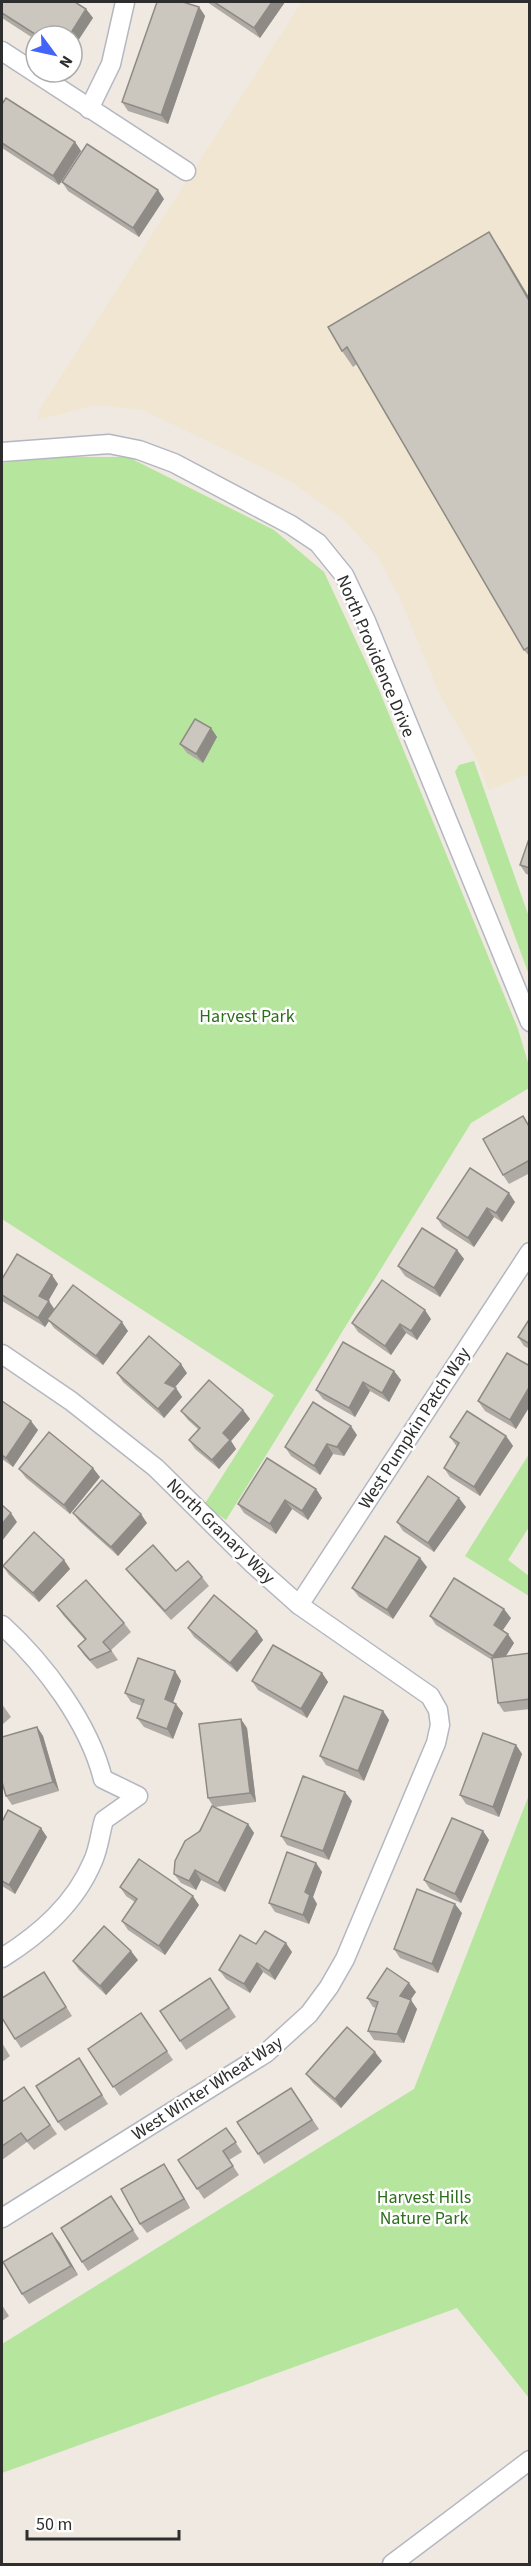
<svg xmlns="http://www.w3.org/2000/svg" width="531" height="2566" viewBox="0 0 531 2566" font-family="'Source Sans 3',sans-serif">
<rect width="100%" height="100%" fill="#efe9e1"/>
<polygon fill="#f0e6d1" points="302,2 526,2 529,4 529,774 489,790 476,757 440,695 399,596 378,557 343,519 290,481 143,410 95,405 38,420 40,409"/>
<g fill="#b6e59e">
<polygon points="44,457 128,457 274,530 324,572 379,690 518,1029 529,1066 529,1088 471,1123 226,1520 204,1505 274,1395 2,1219 2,463"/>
<polygon points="474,761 529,917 529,975 455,772 459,765"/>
<polygon points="529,1454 529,1527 508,1560 529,1576 529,1596 465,1556"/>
<polygon points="529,1795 529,2398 457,2308 2,2473 2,2344 414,2089"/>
</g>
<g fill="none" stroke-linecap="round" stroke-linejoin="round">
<defs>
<g id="minor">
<polyline points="2,51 186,171"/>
<polyline points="89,109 111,64 125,2"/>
<polyline points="2,452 109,444 139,450 174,463 291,525 318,543 344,575 366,621 530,1022"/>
<polyline points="2,1354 71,1401 156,1468 253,1564 299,1605 430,1696 438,1710 440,1725 436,1743 345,1959 329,1987 309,2014 266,2053 2,2218"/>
<polyline points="299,1605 530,1252"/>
<path d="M2,1625C44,1663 89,1723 103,1779L138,1796L104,1820C100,1833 99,1848 93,1861C75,1904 40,1934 2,1958"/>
<polyline points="392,2564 530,2460"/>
</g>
</defs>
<use href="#minor" stroke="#b4b7c1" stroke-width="21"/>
<use href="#minor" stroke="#fff" stroke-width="18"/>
</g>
<g fill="#afaba4">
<polygon points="2,2 86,9 93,18 72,36 36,36 36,40 2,18"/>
<polygon points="207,2 285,2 260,38"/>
<polygon points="199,7 205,16 168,124 128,111 122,102"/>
<polygon points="2,104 75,142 81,151 59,185 2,148"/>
<polygon points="62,182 164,199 139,237 68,191"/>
<polygon points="500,249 530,299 530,657 524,650 357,364 353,367 342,351"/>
<polygon points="211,728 217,737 203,763 187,753 180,744"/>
<polygon points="530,836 530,875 526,874 520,865"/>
<polygon points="530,1126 530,1173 509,1184 503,1175"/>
<polygon points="515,1202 502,1222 494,1217 474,1247 443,1227 437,1218"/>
<polygon points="457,1250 464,1259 440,1297 405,1276 398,1266"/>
<polygon points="2,1279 58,1284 48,1301 54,1310 128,1331 103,1365 54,1328 49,1321 45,1327 2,1301"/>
<polygon points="530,1318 530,1349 524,1346 518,1337"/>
<polygon points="431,1319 417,1340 406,1333 391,1355 358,1332 352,1323"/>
<polygon points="507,1353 516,1429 485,1411 478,1401"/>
<polygon points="394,1371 401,1380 389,1402 370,1391 355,1417 323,1399 316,1390"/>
<polygon points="117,1373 187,1373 175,1387 182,1397 164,1418 123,1382"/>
<polygon points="2,1401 38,1430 13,1467 2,1459"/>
<polygon points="243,1410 250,1419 231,1441 236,1449 219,1469 195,1449 189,1440 198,1429 188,1420 181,1411"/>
<polygon points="357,1435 344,1456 333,1454 320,1475 291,1456 285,1447"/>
<polygon points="506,1436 513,1446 480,1496 450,1477 444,1468 457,1447 450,1437"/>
<polygon points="19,1469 100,1477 70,1514 26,1478"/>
<polygon points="316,1489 322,1498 308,1520 292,1509 276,1534 244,1513 238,1504"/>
<polygon points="466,1507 434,1552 403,1531 397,1522"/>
<polygon points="73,1513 147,1523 118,1556 80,1522"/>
<polygon points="64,1560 70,1569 39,1602 9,1575 3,1566"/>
<polygon points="427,1567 393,1619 359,1597 352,1588"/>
<polygon points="126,1569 176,1571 202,1577 209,1586 171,1620 133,1578"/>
<polygon points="57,1606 124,1623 131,1632 111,1650 118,1660 97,1669 84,1655 78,1646 85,1640 63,1615"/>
<polygon points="430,1616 511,1618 503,1630 514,1643 506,1656 530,1653 530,1709 504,1712 498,1703 492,1660 436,1625"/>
<polygon points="188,1628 257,1631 263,1640 237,1672 194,1637"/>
<polygon points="175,1671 181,1681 173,1702 183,1713 173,1739 144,1727 137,1718 142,1706 131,1702 125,1693"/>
<polygon points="322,1673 328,1682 307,1718 258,1690 252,1681"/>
<polygon points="2,1704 11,1717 2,1725"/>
<polygon points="383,1711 389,1720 364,1781 326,1765 320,1756"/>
<polygon points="37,1727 43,1736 59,1791 12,1805 6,1796"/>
<polygon points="247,1728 256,1802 215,1807 248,1824 254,1833 225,1892 201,1880 196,1890 181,1883 174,1874 213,1806 208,1798"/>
<polygon points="516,1745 522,1754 499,1817 466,1804 460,1795"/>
<polygon points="352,1801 329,1860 287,1845 281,1836"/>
<polygon points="2,1822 47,1837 15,1894 2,1886"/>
<polygon points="483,1831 489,1840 461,1903 430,1889 424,1880"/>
<polygon points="316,1863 322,1872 313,1897 317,1904 309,1924 275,1912 269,1903"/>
<polygon points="120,1887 199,1905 165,1955 128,1930 122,1921 135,1902 126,1896"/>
<polygon points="462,1913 438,1973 400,1958 394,1949"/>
<polygon points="256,1944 292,1952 275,1980 263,1972 250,1993 226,1979 219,1970"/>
<polygon points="138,1960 106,1995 79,1970 73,1961"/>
<polygon points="210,1978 236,2017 186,2050 160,2011"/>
<polygon points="50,1981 72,2016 21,2048 15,2039"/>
<polygon points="416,1992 410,2000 417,2009 404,2043 374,2040 368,2031 376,2008 373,2007 367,1998"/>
<polygon points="141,2013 173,2060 120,2096 88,2049"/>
<polygon points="2,2043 10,2056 2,2062"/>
<polygon points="79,2058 108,2104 65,2131 58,2122"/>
<polygon points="382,2061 341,2108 313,2083 306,2074"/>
<polygon points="24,2087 57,2134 34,2150 27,2142 2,2160 2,2102"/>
<polygon points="291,2088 319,2129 264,2164 258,2154"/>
<polygon points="226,2128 242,2152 229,2160 239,2175 204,2199 178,2160"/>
<polygon points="170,2173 190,2208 147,2233 140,2224"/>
<polygon points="111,2196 139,2239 88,2271 82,2262"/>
<polygon points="59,2242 78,2275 29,2304 22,2294"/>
<polygon points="2,2305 9,2316 2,2321"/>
</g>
<g fill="#8e8b86">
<polygon points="272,2 285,2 260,38 254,28"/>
<polygon points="199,7 205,16 168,124 161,115"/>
<polygon points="86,9 93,18 72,50 72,36 69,36"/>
<polygon points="75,142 81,151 59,185 53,176"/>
<polygon points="158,190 164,199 139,237 133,228"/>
<polygon points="489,232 500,249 530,299 530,302"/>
<polygon points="211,728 217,737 203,763 196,754"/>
<polygon points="509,1193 515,1202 502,1222 496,1213"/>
<polygon points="487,1208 494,1217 474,1247 468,1238"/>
<polygon points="457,1250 464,1259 440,1297 434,1288"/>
<polygon points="52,1275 58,1284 46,1305 39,1296"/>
<polygon points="49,1301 55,1310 47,1319 49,1321 45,1327 38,1318"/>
<polygon points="425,1310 431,1319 417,1340 411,1331"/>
<polygon points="122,1322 128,1331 103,1365 96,1356"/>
<polygon points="400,1324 406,1333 391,1355 385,1346"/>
<polygon points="181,1364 187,1373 171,1392 165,1383"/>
<polygon points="394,1371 401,1380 389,1402 382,1393"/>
<polygon points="363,1382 370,1391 355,1417 349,1408"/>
<polygon points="530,1386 530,1406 516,1429 510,1420"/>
<polygon points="176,1388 182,1397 164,1418 158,1409"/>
<polygon points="243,1410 250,1419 231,1441 236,1449 219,1469 212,1460 223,1433"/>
<polygon points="31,1421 38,1430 13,1467 6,1458"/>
<polygon points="351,1426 357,1435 344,1456 337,1447"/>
<polygon points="506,1436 513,1446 480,1496 474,1487"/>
<polygon points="327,1444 333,1454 320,1475 314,1466"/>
<polygon points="93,1468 100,1477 70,1514 64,1505"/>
<polygon points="316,1489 322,1498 308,1520 302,1511"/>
<polygon points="459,1498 466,1507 434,1552 428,1543"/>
<polygon points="285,1500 292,1509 276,1534 270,1524"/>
<polygon points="11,1513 17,1522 2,1541 2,1524"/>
<polygon points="141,1514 147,1523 118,1556 111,1547"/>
<polygon points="420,1558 427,1567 393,1619 387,1610"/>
<polygon points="64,1560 70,1569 39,1602 33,1593"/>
<polygon points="504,1609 511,1618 500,1634 494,1625"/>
<polygon points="257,1631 263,1640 237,1672 230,1663"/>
<polygon points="508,1634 514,1643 500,1665 493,1656"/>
<polygon points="175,1671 181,1681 171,1708 165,1699"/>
<polygon points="322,1673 328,1682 307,1718 301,1709"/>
<polygon points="176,1704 183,1713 173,1739 167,1729"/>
<polygon points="383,1711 389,1720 364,1781 358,1771"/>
<polygon points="241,1719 247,1728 256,1802 250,1793"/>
<polygon points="37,1727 43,1736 59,1791 53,1782"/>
<polygon points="516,1745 522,1754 499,1817 493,1807"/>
<polygon points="345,1792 352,1801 329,1860 323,1851"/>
<polygon points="248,1824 254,1833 225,1892 218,1883"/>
<polygon points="41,1828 47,1837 15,1894 9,1885"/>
<polygon points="483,1831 489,1840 461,1903 455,1894"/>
<polygon points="316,1863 322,1872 313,1897 317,1904 309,1924 303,1915 305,1892"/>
<polygon points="195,1870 201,1880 196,1890 189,1881"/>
<polygon points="193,1896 199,1905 165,1955 159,1946"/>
<polygon points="455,1904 462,1913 438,1973 432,1964"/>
<polygon points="286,1943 292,1952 275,1980 269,1971"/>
<polygon points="131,1951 138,1960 106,1995 100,1986"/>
<polygon points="257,1963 263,1972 250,1993 244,1984"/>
<polygon points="409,1983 416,1992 407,2005 400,1996"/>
<polygon points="411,2000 417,2009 404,2043 397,2034"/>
<polygon points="375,2052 382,2061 341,2108 335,2099"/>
<polygon points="164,2164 170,2173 190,2208 184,2199"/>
<polygon points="52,2233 59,2242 78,2275 71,2266"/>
</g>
<g fill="#cbc7bf" stroke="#8e8b86" stroke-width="1.5">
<polygon points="2,2 75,2 86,9 69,36 38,36 2,13"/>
<polygon points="157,2 183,2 199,7 161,115 122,102"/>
<polygon points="214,2 272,2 254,28"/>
<polygon points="6,98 75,142 53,176 2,143 2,104"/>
<polygon points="87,144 158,190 133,228 62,182"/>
<polygon points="489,232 530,302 530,646 524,650 347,347 342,351 328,327"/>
<polygon points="195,719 211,728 196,754 180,744"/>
<polygon points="530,836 530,868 520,865"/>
<polygon points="523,1116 530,1128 530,1160 503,1175 483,1139"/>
<polygon points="470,1168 509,1193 496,1213 487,1208 468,1238 437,1218"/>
<polygon points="422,1228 457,1250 434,1288 398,1266"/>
<polygon points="17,1254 52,1275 39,1296 49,1301 38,1318 2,1295 2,1279"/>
<polygon points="382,1280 425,1310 411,1331 400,1324 385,1346 352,1323"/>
<polygon points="73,1285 122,1322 96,1356 47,1319"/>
<polygon points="530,1318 530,1344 518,1337"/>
<polygon points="149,1336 181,1364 165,1383 176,1388 158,1409 117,1373"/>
<polygon points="343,1342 394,1371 382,1393 363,1382 349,1408 316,1390"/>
<polygon points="507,1353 530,1366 530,1386 510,1420 478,1401"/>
<polygon points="209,1380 243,1410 223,1433 230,1440 212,1460 189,1440 200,1428 181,1411"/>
<polygon points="2,1401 31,1421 6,1458 2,1455"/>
<polygon points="313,1402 351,1426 337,1447 327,1444 314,1466 285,1447"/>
<polygon points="467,1411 506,1436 474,1487 444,1468 459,1443 450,1437"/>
<polygon points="49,1432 93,1468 64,1505 19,1469"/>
<polygon points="267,1458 316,1489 302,1511 285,1500 270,1524 238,1504"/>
<polygon points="428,1476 459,1498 428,1543 397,1522"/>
<polygon points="102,1480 141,1514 111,1547 73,1513"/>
<polygon points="2,1505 11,1513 2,1524"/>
<polygon points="34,1532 64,1560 33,1593 3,1566"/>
<polygon points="385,1536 420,1558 387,1610 352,1588"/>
<polygon points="153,1545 176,1571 188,1561 202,1577 165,1611 126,1569"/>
<polygon points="454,1578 504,1609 494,1625 508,1634 493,1656 430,1616"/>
<polygon points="86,1580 124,1623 103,1642 111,1651 90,1660 78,1646 86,1639 57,1606"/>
<polygon points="214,1595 257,1631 230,1663 188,1628"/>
<polygon points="273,1645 322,1673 301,1709 252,1681"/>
<polygon points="530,1653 530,1699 498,1703 492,1658"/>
<polygon points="138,1658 175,1671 165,1699 176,1704 167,1729 137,1718 144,1700 125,1693"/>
<polygon points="344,1696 383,1711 358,1771 320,1756"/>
<polygon points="241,1719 250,1793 208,1798 199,1724"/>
<polygon points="37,1727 53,1782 6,1796 2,1782 2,1737"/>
<polygon points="483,1733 516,1745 493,1807 460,1795"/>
<polygon points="303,1776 345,1792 323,1851 281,1836"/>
<polygon points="212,1806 248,1824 218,1883 195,1870 189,1881 174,1874 175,1861 185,1841 200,1831"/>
<polygon points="8,1810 41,1828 9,1885 2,1881 2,1822"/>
<polygon points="452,1818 483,1831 455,1894 424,1880"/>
<polygon points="287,1852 316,1863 305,1892 310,1895 303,1915 269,1903"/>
<polygon points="139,1859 193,1896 159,1946 122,1921 137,1899 120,1887"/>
<polygon points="417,1889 455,1904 432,1964 394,1949"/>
<polygon points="104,1926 131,1951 100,1986 73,1961"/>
<polygon points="265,1931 286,1943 269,1971 257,1963 244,1984 219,1970 240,1935 256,1944"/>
<polygon points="387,1968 409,1983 400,1996 411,2000 397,2034 368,2031 378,2002 367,1998"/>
<polygon points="44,1972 66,2007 15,2039 2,2018 2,1998"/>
<polygon points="210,1978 229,2008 180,2041 160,2011"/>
<polygon points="141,2013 167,2051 113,2087 88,2049"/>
<polygon points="347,2027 375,2052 335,2099 306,2074"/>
<polygon points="79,2058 102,2095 58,2122 36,2086"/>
<polygon points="24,2087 50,2125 27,2141 21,2133 2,2146 2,2102"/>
<polygon points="291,2088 312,2120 258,2154 237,2122"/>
<polygon points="226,2128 236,2142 223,2151 233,2166 197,2189 178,2160"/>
<polygon points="164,2164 184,2199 140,2224 121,2189"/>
<polygon points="111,2196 133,2230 82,2262 61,2228"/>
<polygon points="52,2233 71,2266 22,2294 3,2262"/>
</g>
<g text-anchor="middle" stroke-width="5" stroke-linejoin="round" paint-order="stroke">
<g font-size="18" fill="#2e2e2e" stroke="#fff">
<text transform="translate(376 656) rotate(67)" y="6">North Providence Drive</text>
<text transform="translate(414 1428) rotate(-57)" y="6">West Pumpkin Patch Way</text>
<text transform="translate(221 1531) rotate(44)" y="6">North Granary Way</text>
<text transform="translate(207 2088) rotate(-33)" y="6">West Winter Wheat Way</text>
</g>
<g font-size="18" fill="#2c6e1b" stroke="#fff">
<text x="247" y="1022">Harvest Park</text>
<text x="424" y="2203">Harvest Hills<tspan x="424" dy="21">Nature Park</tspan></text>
</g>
</g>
<rect width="531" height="2566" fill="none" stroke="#2e2e2e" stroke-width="6"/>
<g transform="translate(54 54) rotate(123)"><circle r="28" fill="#ffffff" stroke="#ababab" stroke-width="1.5"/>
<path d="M0-4.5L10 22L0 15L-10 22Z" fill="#4264fb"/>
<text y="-9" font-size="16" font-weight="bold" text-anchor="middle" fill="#2e2e2e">N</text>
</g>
<path d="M27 2530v9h152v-9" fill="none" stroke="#2e2e2e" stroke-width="3"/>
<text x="36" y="2530" font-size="18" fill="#2e2e2e" stroke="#ffffff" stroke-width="4.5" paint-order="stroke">50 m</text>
</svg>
